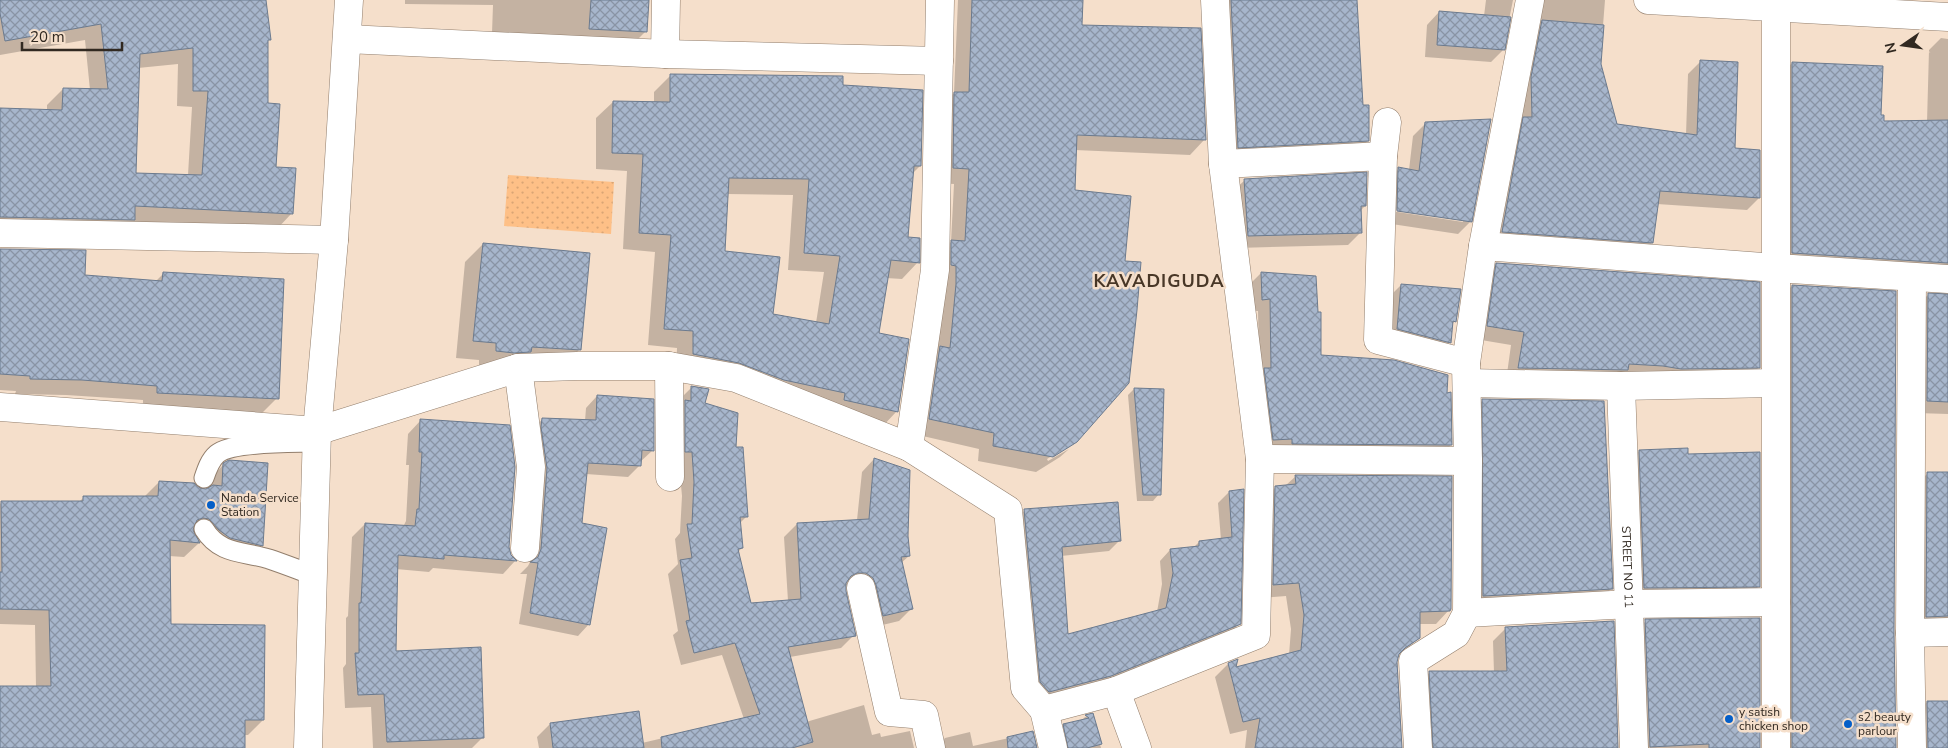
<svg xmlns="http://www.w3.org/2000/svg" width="1948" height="748" viewBox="0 0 1948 748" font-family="'Nunito Sans',sans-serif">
<defs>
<pattern id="park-dots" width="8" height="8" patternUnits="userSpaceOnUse" patternTransform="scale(1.25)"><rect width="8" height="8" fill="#fec087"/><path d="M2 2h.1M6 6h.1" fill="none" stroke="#daa574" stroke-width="1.8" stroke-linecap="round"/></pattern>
<pattern id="building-cross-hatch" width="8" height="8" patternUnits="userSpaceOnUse" patternTransform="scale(1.25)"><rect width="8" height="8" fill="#a7b6cc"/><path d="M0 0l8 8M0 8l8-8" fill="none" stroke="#8994a5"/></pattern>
</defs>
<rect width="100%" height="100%" fill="#f5dfcb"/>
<polygon fill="url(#park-dots)" points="508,175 614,182 611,234 504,226"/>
<g fill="#0003" fill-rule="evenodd">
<path d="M0,0H265L269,39L266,42L267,104L275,168L292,213L276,230H0V109L47,111V105L63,89L90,90L85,40L0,55ZM178,64L177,106L192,107L188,175L135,174L138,68Z"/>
<polygon points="405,0 647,0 646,31 631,46 492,33 493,5 405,4"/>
<polygon points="958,0 1082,0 1081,26 1205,139 1190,155 1075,150 1074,191 1076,441 1047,459 1048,461 1069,449 1060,457 1036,472 978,461 979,449 914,434 936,257 951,242 954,184 938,183 939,108 954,93"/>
<polygon points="1211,0 1355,0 1362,106 1368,141 1354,154 1225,160"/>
<polygon points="1486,0 1513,0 1503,50 1491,62 1425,57 1427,25 1439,12 1484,16"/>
<polygon points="1527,0 1605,0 1600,64 1616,126 1686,135 1688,74 1701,61 1734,149 1759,198 1747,210 1657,204 1652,243 1640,255 1490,244"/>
<polygon points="1941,38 1948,39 1948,281 1780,265 1780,75 1792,63 1880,116 1882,122 1927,122 1929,50"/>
<path d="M670,76L841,87L920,166L912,174L907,238L918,262L902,279L886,278L877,334L897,411L881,428L676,371L677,348L648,345L655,252L623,249L627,171L596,169V118L613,102L654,103V92ZM727,194L793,195L788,270L824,272L816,323L772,315L723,252Z"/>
<path d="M1426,123L1470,222L1458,234L1385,223L1386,181L1399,169L1409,170L1413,136ZM1391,209L1463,220V222L1391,211Z"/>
<polygon points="1245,180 1365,206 1360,211 1361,232 1348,245 1236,248 1232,192"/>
<polygon points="483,244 579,350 562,368 479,368 479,360 456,358 465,262"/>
<polygon points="0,264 84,276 156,281 163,274 277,398 262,413 143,407 143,400 66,395 15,394 16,391 0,390"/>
<polygon points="1497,264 1759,367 1746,380 1506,381 1511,345 1475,339 1484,277"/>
<polygon points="1261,273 1320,356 1446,394 1451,445 1439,457 1261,452 1258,311 1251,311 1249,285"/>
<polygon points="1401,285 1455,321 1451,325 1450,342 1437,355 1385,341 1389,297"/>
<polygon points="1792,286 1893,633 1895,748 1779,748 1779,299"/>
<polygon points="1928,295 1948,296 1948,414 1916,413 1916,306"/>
<polygon points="692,387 735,448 747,516 739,524 742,548 738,552 750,604 788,601 784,537 797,524 857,520 862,472 874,459 907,536 909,556 901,563 912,608 899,621 870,628 853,586 845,585 854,635 841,648 790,657 806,722 864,705 872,735 880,733 881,737 910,731 914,748 539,748 537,737 550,724 638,713 642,743 744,719 722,655 681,665 673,635 678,631 668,574 678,564 675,539 680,533 682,496 679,464 679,400"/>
<polygon points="1134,389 1159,494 1153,501 1137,501 1128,395"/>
<polygon points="597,396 653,450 640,462 640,465 628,477 586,474 580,524 589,624 578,636 519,624 527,574 520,574 528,566 530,562 536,480 531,430 543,419 585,421 586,408"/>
<polygon points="1483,400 1606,452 1611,589 1599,601 1471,608 1470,413"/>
<polygon points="421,420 508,547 510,556 515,561 503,574 433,568 429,572 396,569 395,653 483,737 472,748 373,748 371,707 345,708 343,668 346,664 346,618 348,616 352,537 365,524 403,527 406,521 409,465 406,465 408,434"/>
<polygon points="1639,451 1687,456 1759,586 1747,599 1632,600 1627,464"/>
<polygon points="224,464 261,545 246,560 214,552 197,537 199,543 184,557 169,556 170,625 263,720 248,735 244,735 244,748 0,748 0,688 36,688 35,625 0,624 0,504 2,502 79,502 84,497 144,497 159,482 199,490 208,489 209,480"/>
<polygon points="1948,473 1948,634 1914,629 1915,486 1927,474"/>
<polygon points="1296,476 1449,610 1436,624 1418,624 1418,638 1405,651 1397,656 1307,748 1245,748 1247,730 1230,734 1215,677 1228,664 1234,669 1289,655 1291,629 1286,596 1260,598 1262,500 1276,487 1285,486"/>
<polygon points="1229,492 1239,624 1228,635 1099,686 1038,702 1014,521 1025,510 1120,540 1109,551 1061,556 1067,636 1157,612 1162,584 1160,561 1170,550 1194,547 1199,542 1221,540 1218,503"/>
<polygon points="1646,621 1759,748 1637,748 1633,633"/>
<polygon points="1506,628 1617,748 1424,748 1417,685 1430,672 1494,673 1493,641"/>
<polygon points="1927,702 1948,702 1948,748 1915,748 1915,715"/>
<polygon points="1092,715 1101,748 1070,748 1067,733 1064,733 1068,748 1053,748 1051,738 1064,725 1080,722 1085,717"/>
<polygon points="970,732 973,746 1032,733 1036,748 935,748 945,738"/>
</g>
<g fill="url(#building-cross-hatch)" stroke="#6b7a8e" fill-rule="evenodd">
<path d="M0,0H266L271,40H268V103L280,104L276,167L296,168L293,214L135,206V220L0,217V108L62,110L63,88L108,89L101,24L5,41L0,13ZM193,48V91H208L202,175L136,173L140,54Z"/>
<polygon points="591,0 649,0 647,32 589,29"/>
<polygon points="972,0 1083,0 1082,25 1201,28 1206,140 1077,135 1075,190 1131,196 1125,261 1141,262 1137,310 1129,383 1077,442 1053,457 993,446 994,433 929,419 940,346 950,348 956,284 956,266 951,265 951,240 965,241 969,169 953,168 954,92 969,92"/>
<polygon points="1231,0 1357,0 1363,105 1369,105 1369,141 1238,148"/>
<polygon points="1439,11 1511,17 1505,50 1437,45"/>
<polygon points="1542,20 1604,25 1601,64 1617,124 1697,135 1700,60 1738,62 1735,148 1760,150 1760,198 1660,191 1653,243 1502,232 1523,117 1532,117 1531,77"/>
<polygon points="1792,62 1883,66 1881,115 1884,115 1884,121 1948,120 1948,263 1792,253"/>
<path d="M670,74L843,76V85L923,90L921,166H914L908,237L920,238V263L891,260L879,333L909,339L898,412L844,400L845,393L784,380L739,363L693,354V331L664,329L671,235L639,233L643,154L612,153L613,101L670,102ZM729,178L809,179L804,253L840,256L829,324L773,314L780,257L725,251Z"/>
<polygon points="1491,119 1472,222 1397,211 1398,167 1419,171 1425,122"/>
<polygon points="1367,172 1366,206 1361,206 1362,233 1248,236 1244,179"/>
<polygon points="483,243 590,253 581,350 532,347 531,352 514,353 496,351 496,343 473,341"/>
<polygon points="0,249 86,250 85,275 162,281 163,272 284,279 279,399 157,393 157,386 82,380 30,379 30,376 0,374"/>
<polygon points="1496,263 1760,282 1760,368 1681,369 1663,366 1629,364 1628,370 1518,368 1524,332 1487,326"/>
<polygon points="1261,272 1316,276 1318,312 1321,312 1321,355 1394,360 1448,375 1447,393 1451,392 1452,445 1292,444 1292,439 1273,440 1264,368 1271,368 1270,299 1262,300"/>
<polygon points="1401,284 1461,289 1456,322 1453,321 1451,343 1397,329"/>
<polygon points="1792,285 1896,291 1894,633 1896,748 1792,748"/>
<polygon points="1928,293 1948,294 1948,402 1927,401"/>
<polygon points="691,386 709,389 705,403 738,413 736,447 743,447 748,517 740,517 743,548 738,549 751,603 801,599 797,523 869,519 874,458 910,470 908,536 910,556 901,557 913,609 883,616 876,585 873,578 866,573 857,573 851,576 846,583 846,591 856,636 788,647 813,742 792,748 662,748 661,737 760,714 735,643 694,653 686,621 690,620 680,560 692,558 687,524 692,524 694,482 692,452 685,452 685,400 691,401"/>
<polygon points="1134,388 1164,389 1161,495 1143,495"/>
<polygon points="597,395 654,399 654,451 642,450 641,466 588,463 582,523 607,528 590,625 530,613 538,563 530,562 538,557 541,549 547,468 541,427 542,418 596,420"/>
<polygon points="1482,399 1604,401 1613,589 1483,596"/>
<polygon points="420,419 510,425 515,467 509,547 511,555 517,561 444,555 444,559 398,555 396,651 481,647 484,738 387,742 384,694 358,695 355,653 359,653 359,603 361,603 365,523 415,526 417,509 419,509 422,452 419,452"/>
<polygon points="1688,448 1688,454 1760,452 1760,587 1644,588 1639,450"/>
<polygon points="229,460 268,463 263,546 230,538 219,530 209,519 203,518 197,520 193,530 200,543 170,540 171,624 265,625 264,720 245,720 245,748 0,748 0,686 51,686 49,610 0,609 0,572 2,572 1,501 83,501 83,496 158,496 159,481 194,483 200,488 206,489 213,485 222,486 223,463"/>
<polygon points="1927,472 1948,472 1948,616 1926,617"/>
<polygon points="1295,475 1452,476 1451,609 1450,611 1420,612 1420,638 1405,648 1399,654 1397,662 1402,748 1255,748 1260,718 1243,722 1228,663 1238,659 1236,667 1301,650 1304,615 1299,583 1273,585 1275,486 1296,484"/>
<polygon points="1244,489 1241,624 1111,676 1049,692 1040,682 1024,509 1118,502 1121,541 1062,547 1068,634 1166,608 1173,573 1170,549 1199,546 1199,541 1232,537 1229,491"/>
<polygon points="1760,618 1760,748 1709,748 1709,744 1650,747 1645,619"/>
<polygon points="1614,621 1618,748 1433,748 1429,671 1507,671 1505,627"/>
<polygon points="1927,701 1948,701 1948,748 1928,748"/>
<polygon points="639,711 644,748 553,748 550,723"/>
<polygon points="1093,713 1102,744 1087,748 1068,748 1063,724 1089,718 1085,715"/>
<polygon points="1033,731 1037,748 1008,748 1007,737"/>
</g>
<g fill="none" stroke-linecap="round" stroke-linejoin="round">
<defs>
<g id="service">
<path d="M204,478C207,469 210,460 217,454C232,441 295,443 317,442"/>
<path d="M204,529C220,555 243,551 269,559C284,564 299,570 313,575"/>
</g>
<g id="minor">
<polyline points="1648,0 1948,17"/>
<polyline points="1776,7 1776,748"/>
<polyline points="347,39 665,54 939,61"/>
<polyline points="665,54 666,0"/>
<polyline points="1387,122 1383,156 1378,340 1466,363"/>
<polyline points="1223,164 1383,156"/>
<polyline points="0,233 334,240"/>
<polyline points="1483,246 1776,268 1948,279"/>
<polyline points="1912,278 1910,633 1912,748"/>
<polyline points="669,366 670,477"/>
<polyline points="518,368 531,467 525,548"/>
<polyline points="1467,383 1621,386 1775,383"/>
<path id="s1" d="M1621,386L1634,748"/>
<polyline points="0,407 317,431 518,368 577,366 669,366 736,378 909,447 1008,510 1025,688 1044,710 1116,691 1137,748"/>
<polyline points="909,447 935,270 940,0"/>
<polyline points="1260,459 1468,461"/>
<polyline points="861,588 889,712 924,715 931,748"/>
<polyline points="1467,613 1630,604 1776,602"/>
<polyline points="1910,633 1948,632"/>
<polyline points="1116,691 1256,635 1260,459 1223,164 1215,0"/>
<polyline points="1044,710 1053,748"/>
<polyline points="1418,748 1413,661 1456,634 1467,613 1468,461 1466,363 1483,246 1530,0"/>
</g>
<polyline id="primary" points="308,748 317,431 334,240 349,0"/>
</defs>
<use href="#service" stroke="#927e6c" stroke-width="21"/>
<use href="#minor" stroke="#927e6c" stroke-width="29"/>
<use href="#primary" stroke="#927e6c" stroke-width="29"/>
<use href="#service" stroke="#fff" stroke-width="19"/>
<use href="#minor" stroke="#fff" stroke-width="28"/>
<use href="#primary" stroke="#fff" stroke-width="28"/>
</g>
<g fill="#055fc8" stroke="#f5dfcb" stroke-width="2">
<circle cx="211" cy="505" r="5"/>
<circle cx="1729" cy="719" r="5"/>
<circle cx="1848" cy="724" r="5"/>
</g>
<g text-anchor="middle" stroke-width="5" stroke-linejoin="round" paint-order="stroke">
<g font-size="12" fill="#312921" stroke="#f5dfcb" text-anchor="start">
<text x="221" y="502">Nanda Service<tspan x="221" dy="14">Station</tspan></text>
<text x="1739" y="716">y satish<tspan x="1739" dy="14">chicken shop</tspan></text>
<text x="1858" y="721">s2 beauty<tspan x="1858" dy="14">parlour</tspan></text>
</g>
<g font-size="12" fill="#312921" stroke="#f5dfcb">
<text dy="4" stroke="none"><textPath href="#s1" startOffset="181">STREET NO 11</textPath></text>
</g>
<g font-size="18" font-weight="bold" letter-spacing="1" fill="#483727" stroke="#f5dfcb">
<text x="1159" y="287">KAVADIGUDA</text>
</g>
</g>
<g transform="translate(1903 45) rotate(257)" stroke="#f5dfcb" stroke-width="4" paint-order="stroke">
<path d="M0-4L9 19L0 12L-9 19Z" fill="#312921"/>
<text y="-8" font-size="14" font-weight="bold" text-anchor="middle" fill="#312921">N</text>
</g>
<path d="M22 42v8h100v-8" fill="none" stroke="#312921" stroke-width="2.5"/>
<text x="30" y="42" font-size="15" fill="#312921" stroke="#f5dfcb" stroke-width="4" paint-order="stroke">20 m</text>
</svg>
